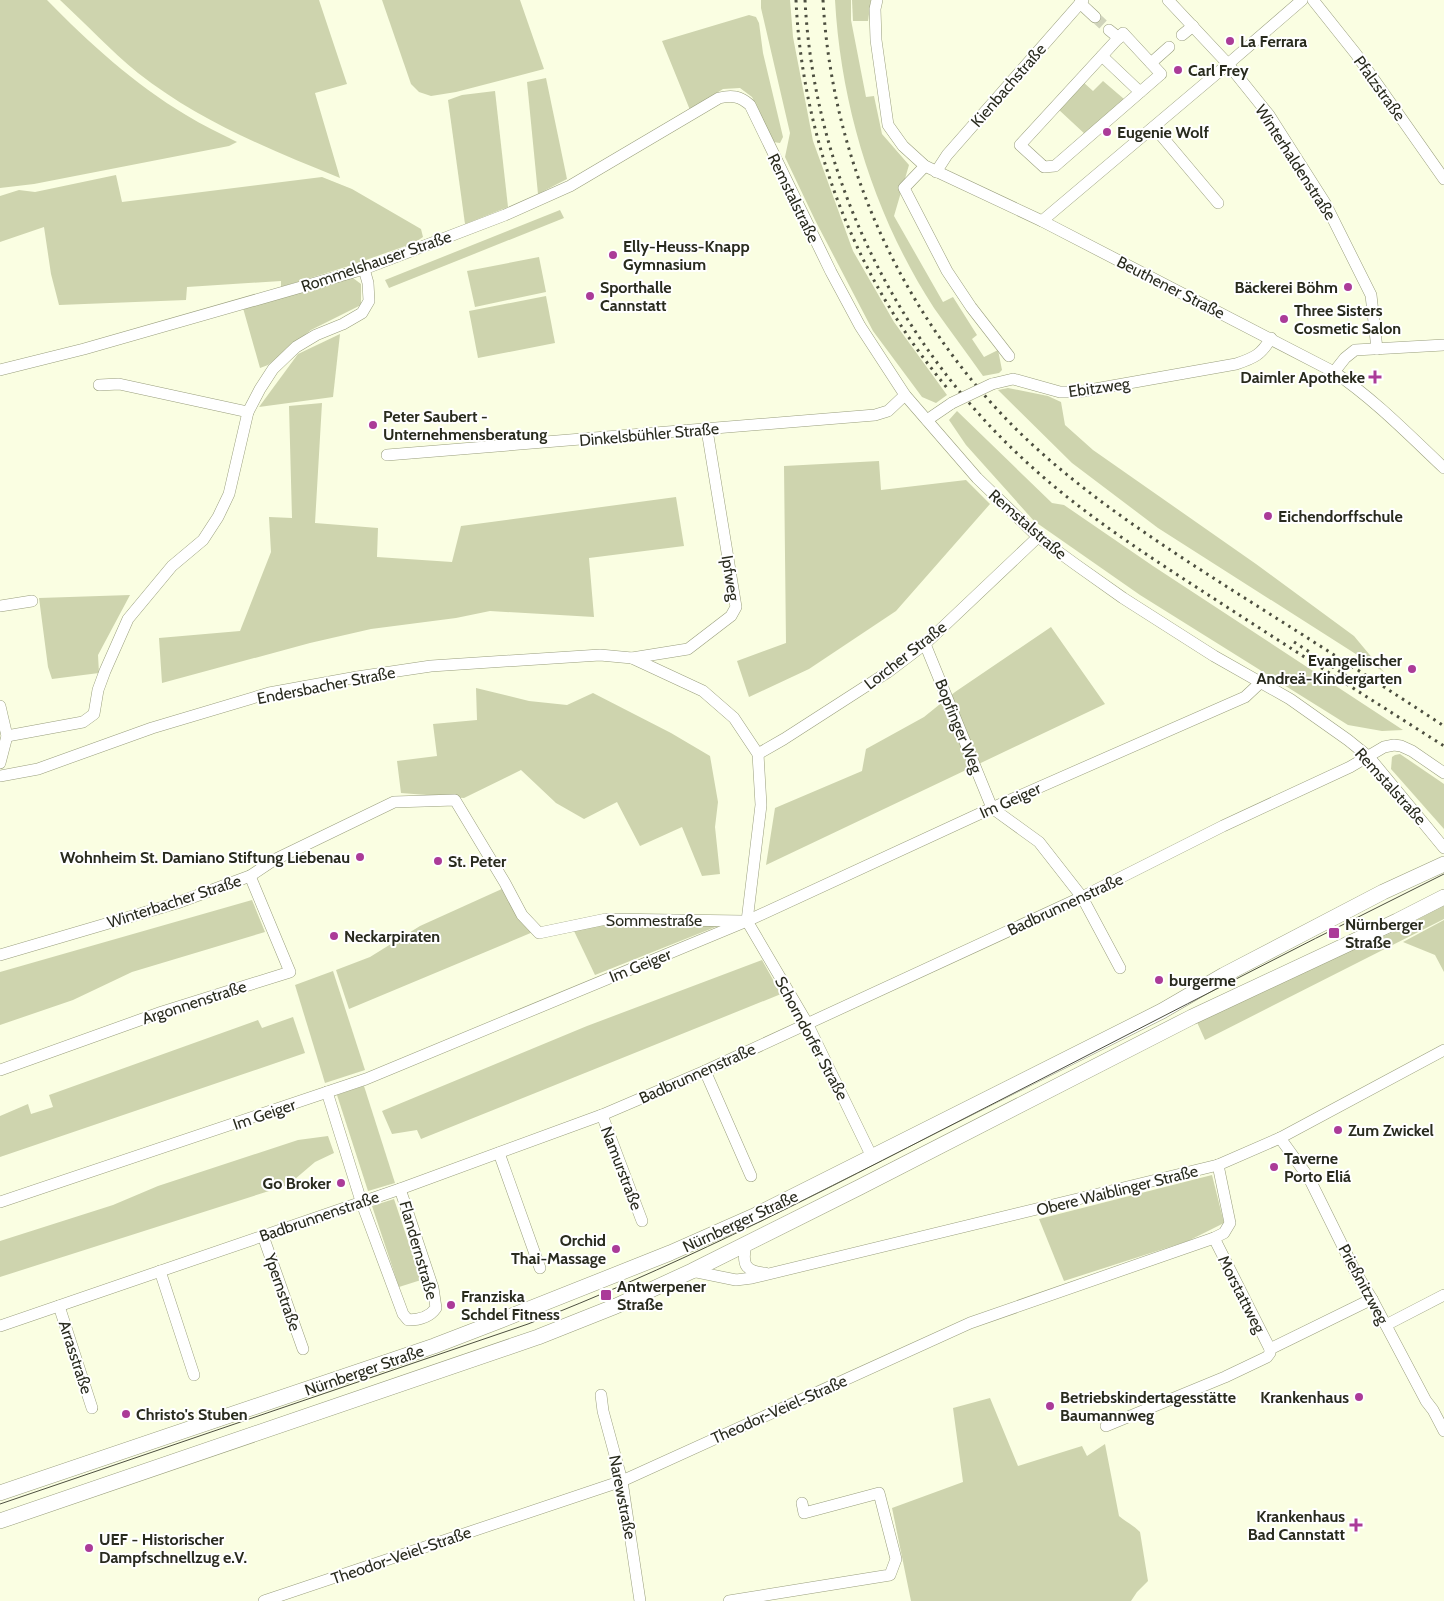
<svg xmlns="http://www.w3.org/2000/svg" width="1444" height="1601" viewBox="0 0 1444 1601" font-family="Cabin,sans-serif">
<rect width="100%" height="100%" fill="#fafee2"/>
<g fill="#ced4ae">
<path d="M0,0H47C89,43 134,84 186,115C202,125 220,133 237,142L229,146L34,184L0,188Z"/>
<path d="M60,0H319L347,84L315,93L340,178C269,149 199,121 138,73C111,51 86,24 60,0Z"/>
<polygon points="382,0 520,0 544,69 456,92 431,96 419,92 411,84"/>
<polygon points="761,0 790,0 793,37 813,141 853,251 894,322 947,395 936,403 922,397 873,331 815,220 785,157 790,133 761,8"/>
<path d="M835,0H851V20L866,97L874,96L882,134L909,165L894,216L943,302L953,297L977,335L972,339L984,357L998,350L1002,370L999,373L983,376C967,353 950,331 934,308C875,217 841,108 835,0Z"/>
<polygon points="852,0 871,0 868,21 853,21"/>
<polygon points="749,15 756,17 759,23 763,53 783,137 780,143 773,142 752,97 740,88 723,89 690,110 662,41"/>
<polygon points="546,78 567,179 538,194 527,82"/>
<polygon points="1103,81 1124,99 1086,135 1058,109 1083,82 1093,91"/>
<polygon points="495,91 508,207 465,224 448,100 462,95"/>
<polygon points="116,175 122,202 322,177 352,189 421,229 423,237 414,243 349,266 281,287 281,281 187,287 186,300 59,305 51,274 44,227 0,242 0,196 19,190 35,192"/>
<polygon points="560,210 564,218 389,288 385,280"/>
<polygon points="539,257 546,292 475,307 467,271"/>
<polygon points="353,278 361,284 361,305 311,330 268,365 260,368 243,308"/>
<polygon points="546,296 555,343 478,358 469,311"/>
<polygon points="340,334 333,397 259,407 298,354"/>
<polygon points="1008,388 1048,396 1061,402 1065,425 1093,450 1256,564 1354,636 1384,672 1158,528 1072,463 998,390"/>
<polygon points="322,403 315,523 378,528 377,557 452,562 461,526 676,497 684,546 589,558 594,617 490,611 456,618 371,629 310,643 162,683 159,638 240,631 271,552 269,517 292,518 289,406"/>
<polygon points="957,411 1052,503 1064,505 1153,566 1403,730 1382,731 1348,725 1140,595 1034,521 966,445 949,420"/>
<polygon points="879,461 881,490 966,480 990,504 896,611 809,669 749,697 737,661 786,643 784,466"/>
<polygon points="130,595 98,655 99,673 52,679 48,667 39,598"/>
<polygon points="1051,627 1105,704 766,865 775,808 862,771 866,749 924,717 955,692"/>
<polygon points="476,688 529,701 567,705 593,693 671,733 710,756 718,802 715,827 720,874 702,876 682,827 640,846 617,802 584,819 556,803 521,770 464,798 401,793 397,761 437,756 433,724 477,720"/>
<polygon points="1400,754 1444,784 1444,829 1391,769 1392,757 1395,755"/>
<polygon points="504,888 533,932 349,1009 336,970 370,957 420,926"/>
<polygon points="252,900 265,932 132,972 73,1000 0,1025 0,972"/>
<polygon points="1444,906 1444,919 1205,1040 1196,1020 1393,932"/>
<polygon points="1444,920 1444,972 1435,955 1403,942"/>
<polygon points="609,924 723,924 595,975 574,931"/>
<polygon points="762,960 781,994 421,1139 417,1130 392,1134 382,1111 587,1026"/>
<polygon points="333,971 365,1070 325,1083 295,985"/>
<polygon points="293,1017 305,1053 0,1157 0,1116 28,1104 31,1114 53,1107 49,1095 258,1020 262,1028"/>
<polygon points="364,1086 395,1183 368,1191 337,1095"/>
<polygon points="328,1136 334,1153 315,1162 288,1185 0,1277 0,1241 113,1205 158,1186 298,1140"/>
<polygon points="1212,1175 1224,1223 1188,1241 1064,1281 1039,1219"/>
<polygon points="394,1199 421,1280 399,1287 372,1206"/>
<path d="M990,1398L1018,1466L1082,1446L1087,1456L1105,1444L1119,1516C1126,1522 1133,1525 1140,1532L1148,1581L1137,1592L1131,1601H911L892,1508L963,1482L953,1408Z"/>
</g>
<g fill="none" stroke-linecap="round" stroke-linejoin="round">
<polyline stroke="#d0d4bb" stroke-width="11" stroke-dasharray="11 5.5" stroke-linecap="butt" points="1095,17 1109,30"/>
<defs>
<g id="street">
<path d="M877,0L875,9L876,40L888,125L903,146L925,166L1042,221L1334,372C1374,399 1409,435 1444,468"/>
<polyline points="1168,0 1228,64 1269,115 1325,203 1371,295 1377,349"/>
<polyline points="1313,0 1356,54 1444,179"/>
<polyline points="1080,3 1095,17"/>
<polyline points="1109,30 1119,38"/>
<polygon points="1123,33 1161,74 1055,166 1044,167 1020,145"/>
<polyline points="1182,35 1193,26"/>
<polyline points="1102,56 1140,92"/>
<polyline points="1151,63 1169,47"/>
<polyline points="1154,127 1218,203"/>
<polyline points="925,166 904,188 947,271 971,307 1009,356"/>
<polyline points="936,172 947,155 1083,0"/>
<polyline points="1042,221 1228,64 1302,0"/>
<path d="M0,370L84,349L364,269L505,215L570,186L719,98C732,95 740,96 750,105L831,272L860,326L905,395L977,478L1038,537L1075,564L1123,598L1214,656L1290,699L1348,740L1369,757L1444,848"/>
<polyline points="1334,372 1345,358 1355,350 1444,345"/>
<path d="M992,384L1013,379L1060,392H1078L1236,364C1254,358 1261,355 1271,338"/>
<polyline points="99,385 119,384 248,412"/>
<polyline points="927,420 952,403"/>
<polyline points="387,455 875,415 888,411 905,395"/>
<polyline points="0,606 32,601"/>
<polyline points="925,644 992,808 1039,842 1082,897 1120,968"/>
<polyline points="632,658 703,691 734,718 758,754 761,805 747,921"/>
<polyline points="0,706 7,736 0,763"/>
<polyline points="7,736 83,722 94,714 98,690 105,671 128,619 172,566 203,540 218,517 229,494 248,412 260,389 273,369 296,347 316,335 343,324 362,313 369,301 368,283 364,269"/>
<polyline points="758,754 784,739 843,701 888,672 925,644 1038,537"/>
<polyline points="0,776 38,769 152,728 269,693 357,677 431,666 600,655 632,658 688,649 731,616 736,607 707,430"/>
<polyline points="747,921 807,1023 872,1157"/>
<polyline points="0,955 177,903 250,876 274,860 394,802 455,800 505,883 522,915 539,933 606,919 743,921"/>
<polyline points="0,1070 162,1012 290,972 250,876"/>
<polyline points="705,1071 751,1176"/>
<path d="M327,1092L361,1201L403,1314L408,1320C419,1320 429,1318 436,1308L433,1288L400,1189"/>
<polyline points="602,1115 642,1221"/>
<polyline points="1280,1138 1309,1178 1355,1271 1372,1299 1426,1401 1433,1410 1444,1431"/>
<polyline points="499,1153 540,1268"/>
<polyline points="0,1202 366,1079 747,921 992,808 1245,697 1261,682"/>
<polyline points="263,1236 303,1349"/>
<polyline points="1214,1238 1270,1349"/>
<path d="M746,1244C742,1263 744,1272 765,1273"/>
<polyline points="160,1271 194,1375"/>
<polyline points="692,1271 736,1280 752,1278 1218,1165 1280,1138 1444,1050"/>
<polyline points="59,1306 92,1408"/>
<polyline points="1386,1325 1444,1295"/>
<polyline points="0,1326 400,1189 602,1115 705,1071 1082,897 1223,826 1350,767 1384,747 1394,745 1401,746 1412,751 1444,773"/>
<polyline points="601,1395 603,1411 622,1481 640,1601"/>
<polyline points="1106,1426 1225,1377 1267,1357 1270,1353 1270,1349 1372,1299"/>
<polyline points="264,1601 622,1481 970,1323 1214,1238 1224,1233 1230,1223 1218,1165"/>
<polyline points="729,1601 890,1575 896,1559 879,1493 804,1513 802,1503"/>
</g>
<g id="secondary">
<polyline points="0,1493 434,1346 499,1321 670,1253 756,1215 1162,1011 1224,975 1383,892 1444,864"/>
<polyline points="0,1521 538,1337 616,1306 692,1271 860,1187 1192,1017 1397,921 1444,897"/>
</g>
</defs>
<use href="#street" stroke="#999e7d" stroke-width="12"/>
<use href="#secondary" stroke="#999e7d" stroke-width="16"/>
<use href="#street" stroke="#fff" stroke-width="11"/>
<use href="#secondary" stroke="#fff" stroke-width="15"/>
<path stroke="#4d4f40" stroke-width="1" d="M0,1504L528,1324C667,1270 800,1203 932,1135C1103,1048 1272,959 1444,874"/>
<g stroke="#4d4f40" stroke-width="3" stroke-dasharray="2.5 5" stroke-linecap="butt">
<path d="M796,0C801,113 838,229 900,324C914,346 930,367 947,388"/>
<path d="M805,0C814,174 895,339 1021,457C1079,512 1147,555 1213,598C1290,648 1367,697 1444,746"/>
<path d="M823,0C832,161 901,313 1014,427C1077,490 1157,542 1232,590C1303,635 1374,680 1444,726"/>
<polyline points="1294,642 1353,680"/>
</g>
<defs>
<polyline id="street-bridge" points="952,403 992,384"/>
</defs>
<use href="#street-bridge" stroke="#999e7d" stroke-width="12" stroke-linecap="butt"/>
<use href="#street-bridge" stroke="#fff" stroke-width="11"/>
</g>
<g fill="#ab3b98" stroke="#fff" stroke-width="2">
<circle cx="1230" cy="41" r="5"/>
<circle cx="1178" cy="70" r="5"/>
<circle cx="1107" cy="132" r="5"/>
<circle cx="613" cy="255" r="5"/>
<circle cx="1348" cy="287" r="5"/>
<circle cx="590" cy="296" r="5"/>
<circle cx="1284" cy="319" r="5"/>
<path d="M1372.5 369.5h5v5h5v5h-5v5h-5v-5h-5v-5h5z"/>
<circle cx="373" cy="425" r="5"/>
<circle cx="1268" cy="516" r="5"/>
<circle cx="1412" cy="669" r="5"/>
<circle cx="360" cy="857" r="5"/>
<circle cx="438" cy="861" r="5"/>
<rect x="1328" y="927" width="12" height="12" rx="2.5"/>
<circle cx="334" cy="936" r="5"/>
<circle cx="1159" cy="980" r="5"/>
<circle cx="1338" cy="1130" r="5"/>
<circle cx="1274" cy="1167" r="5"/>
<circle cx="341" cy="1183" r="5"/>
<circle cx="616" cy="1249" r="5"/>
<rect x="600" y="1289" width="12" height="12" rx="2.5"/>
<circle cx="451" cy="1305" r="5"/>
<circle cx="1359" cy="1397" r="5"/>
<circle cx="1050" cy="1406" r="5"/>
<circle cx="126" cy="1414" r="5"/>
<path d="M1353.5 1517.5h5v5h5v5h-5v5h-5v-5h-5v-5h5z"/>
<circle cx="89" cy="1548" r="5"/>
</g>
<g text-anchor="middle" stroke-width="4" stroke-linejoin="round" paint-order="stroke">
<g font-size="16" font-weight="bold" fill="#292b1e" stroke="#fff" text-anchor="start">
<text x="1240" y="47">La Ferrara</text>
<text x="1188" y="76">Carl Frey</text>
<text x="1117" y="138">Eugenie Wolf</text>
<text x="623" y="252">Elly-Heuss-Knapp<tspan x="623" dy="18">Gymnasium</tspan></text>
<text x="600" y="293">Sporthalle<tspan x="600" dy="18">Cannstatt</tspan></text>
<text x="1338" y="293" text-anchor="end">Bäckerei Böhm</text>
<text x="1294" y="316">Three Sisters<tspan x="1294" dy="18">Cosmetic Salon</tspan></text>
<text x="1365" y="383" text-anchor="end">Daimler Apotheke</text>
<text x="383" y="422">Peter Saubert -<tspan x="383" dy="18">Unternehmensberatung</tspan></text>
<text x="1278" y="522">Eichendorffschule</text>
<text x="1402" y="666" text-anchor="end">Evangelischer<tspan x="1402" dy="18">Andreä-Kindergarten</tspan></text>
<text x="350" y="863" text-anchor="end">Wohnheim St. Damiano Stiftung Liebenau</text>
<text x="448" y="867">St. Peter</text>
<text x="1345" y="930">Nürnberger<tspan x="1345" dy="18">Straße</tspan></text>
<text x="344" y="942">Neckarpiraten</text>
<text x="1169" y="986">burgerme</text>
<text x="1348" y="1136">Zum Zwickel</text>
<text x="1284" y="1164">Taverne<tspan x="1284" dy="18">Porto Eliá</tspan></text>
<text x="331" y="1189" text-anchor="end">Go Broker</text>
<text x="606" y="1246" text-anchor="end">Orchid<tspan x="606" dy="18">Thai-Massage</tspan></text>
<text x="617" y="1292">Antwerpener<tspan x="617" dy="18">Straße</tspan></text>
<text x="461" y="1302">Franziska<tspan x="461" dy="18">Schdel Fitness</tspan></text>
<text x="1060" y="1403">Betriebskindertagesstätte<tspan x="1060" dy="18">Baumannweg</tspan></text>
<text x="1349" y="1403" text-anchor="end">Krankenhaus</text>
<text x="136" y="1420">Christo's Stuben</text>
<text x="1345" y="1522" text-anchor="end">Krankenhaus<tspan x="1345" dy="18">Bad Cannstatt</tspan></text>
<text x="99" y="1545">UEF - Historischer<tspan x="99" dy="18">Dampfschnellzug e.V.</tspan></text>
</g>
<g font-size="16" fill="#292b1e" stroke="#fff">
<text transform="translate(1008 85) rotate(-49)" y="6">Kienbachstraße</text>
<text transform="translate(1380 88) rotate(54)" y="6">Pfalzstraße</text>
<text transform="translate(1296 162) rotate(57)" y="6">Winterhaldenstraße</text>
<text transform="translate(794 198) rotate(64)" y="6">Remstalstraße</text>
<text transform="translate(376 261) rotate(-19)" y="6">Rommelshauser Straße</text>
<text transform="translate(1171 287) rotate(27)" y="6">Beuthener Straße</text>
<text transform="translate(1099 387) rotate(-8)" y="6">Ebitzweg</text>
<text transform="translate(649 434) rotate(-5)" y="6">Dinkelsbühler Straße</text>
<text transform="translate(1028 524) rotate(41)" y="6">Remstalstraße</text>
<text transform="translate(731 578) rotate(81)" y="6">Ipfweg</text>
<text transform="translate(905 655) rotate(-38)" y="6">Lorcher Straße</text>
<text transform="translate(326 685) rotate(-11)" y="6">Endersbacher Straße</text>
<text transform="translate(959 726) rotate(68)" y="6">Bopfinger Weg</text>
<text transform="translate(1391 786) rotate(48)" y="6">Remstalstraße</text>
<text transform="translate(1010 800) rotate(-24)" y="6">Im Geiger</text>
<text transform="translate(174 901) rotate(-18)" y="6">Winterbacher Straße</text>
<text transform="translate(1065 904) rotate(-25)" y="6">Badbrunnenstraße</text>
<text x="654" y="926">Sommestraße</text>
<text transform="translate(640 965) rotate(-22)" y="6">Im Geiger</text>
<text transform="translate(194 1002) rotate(-18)" y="6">Argonnenstraße</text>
<text transform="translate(812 1038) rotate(62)" y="6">Schorndorfer Straße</text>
<text transform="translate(697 1073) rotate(-24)" y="6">Badbrunnenstraße</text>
<text transform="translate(264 1114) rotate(-19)" y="6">Im Geiger</text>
<text transform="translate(622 1168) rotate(69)" y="6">Namurstraße</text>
<text transform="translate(1117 1190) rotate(-14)" y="6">Obere Waiblinger Straße</text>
<text transform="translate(319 1216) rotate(-19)" y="6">Badbrunnenstraße</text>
<text transform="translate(740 1221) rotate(-25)" y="6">Nürnberger Straße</text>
<text transform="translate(419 1250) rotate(74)" y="6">Flandernstraße</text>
<text transform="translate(1364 1284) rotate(62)" y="6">Prießnitzweg</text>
<text transform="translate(283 1292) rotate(71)" y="6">Ypernstraße</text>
<text transform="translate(1242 1294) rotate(63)" y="6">Morstattweg</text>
<text transform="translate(76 1357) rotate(72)" y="6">Arrasstraße</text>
<text transform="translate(364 1370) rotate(-19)" y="6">Nürnberger Straße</text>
<text transform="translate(779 1409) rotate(-24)" y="6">Theodor-Veiel-Straße</text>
<text transform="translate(623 1497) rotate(79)" y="6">Narewstraße</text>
<text transform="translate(401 1555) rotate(-19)" y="6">Theodor-Veiel-Straße</text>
</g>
</g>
</svg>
